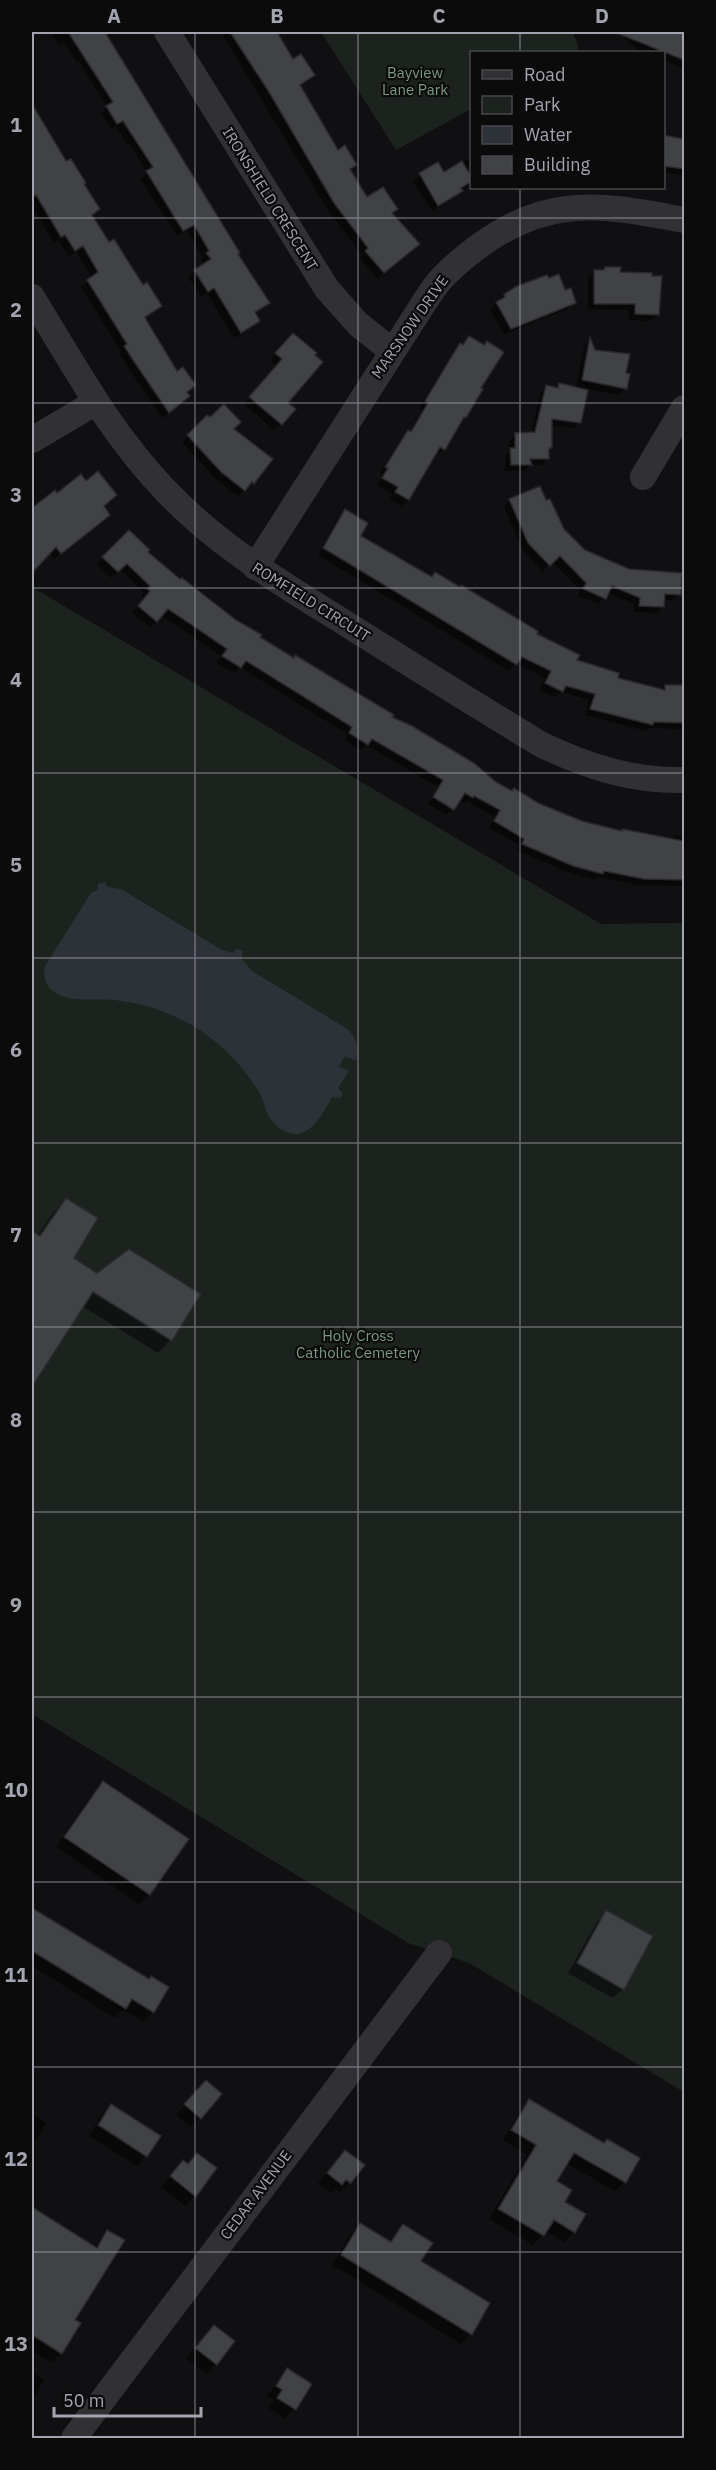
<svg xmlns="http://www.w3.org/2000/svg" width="716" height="2470" viewBox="0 0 716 2470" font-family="'IBM Plex Sans',sans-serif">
<rect width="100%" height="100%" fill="#100f11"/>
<g fill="#1c231e">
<polygon points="321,32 572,32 577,42 579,52 472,52 471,109 396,150"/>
<polygon points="32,587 601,924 684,923 684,2092 469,1963 408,1943 32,1714"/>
</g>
<path fill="#2d3239" d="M105,882L107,887L121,889L222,950L233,953L237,949L243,951L241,958L252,971L346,1028C358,1039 358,1045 356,1061L345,1056L339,1066L349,1071L338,1088L343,1094L340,1098L332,1097C325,1109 317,1126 304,1132C293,1138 279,1130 272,1121C266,1113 264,1101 259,1092C243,1065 216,1038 188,1023C165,1011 140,1002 114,1000C95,998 73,1003 56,993C46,988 43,977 45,966L91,893L98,890V884Z"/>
<g fill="#0007">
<polygon points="51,32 103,32 238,253 237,254 269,303 254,314 259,321 252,327 234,338 207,293 201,297 188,277 204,265 201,260 203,258 187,230 177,236 141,179 147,173 130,144 128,145 116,126 111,129 101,113 107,107 79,61 77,63 64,42 59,45"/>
<polygon points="221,32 274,32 292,61 313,75 299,86 337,152 355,164 349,170 367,199 391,214 411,251 377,278 360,258 362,255 328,210"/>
<polygon points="619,32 684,32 684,69 664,60 664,52 639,51"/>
<polygon points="36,115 66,163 98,209 92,216 108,244 160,306 144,319 188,396 162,418 127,366 119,353 121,351 81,287 92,278 76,252 69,256 58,240 54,243 32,206 32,118"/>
<polygon points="664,134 684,140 684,176 664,172"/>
<polygon points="472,157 472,184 432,211 413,181 437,164 443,174"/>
<polygon points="606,268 618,273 658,314 651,321 629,320 629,310 588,309 588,278 595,271 602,272"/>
<polygon points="564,292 575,303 568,309 504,334 490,310 505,295"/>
<polygon points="469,338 500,356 465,417 443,449 437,455 435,454 408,499 402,506 390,499 392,494 377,485 383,475 380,473 402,438 409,433 423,410 419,408 454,351"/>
<polygon points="589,340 594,351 624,374 625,388 619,395 587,389 580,422 573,428 551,426 551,448 547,451 547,459 541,465 530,465 524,471 505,471 505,456 509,451 509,441 516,434 531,434 540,393 546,387 555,389 559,385 576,389 584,345"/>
<polygon points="287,341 286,403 281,424 274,430 244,404 276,366 270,360"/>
<polygon points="207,417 232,429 253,483 238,496 215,478 182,442"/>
<polygon points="54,492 57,495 102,507 102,521 54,559 49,552 32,571 32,510"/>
<polygon points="510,500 545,502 563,530 585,552 679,594 673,600 663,600 663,606 657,613 634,612 634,604 607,593 599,604 578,596 580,590 552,561 543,571 522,549 504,506"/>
<polygon points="345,511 359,536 534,634 575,661 616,679 661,690 665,686 684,687 684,729 648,728 646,731 585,715 589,700 561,692 555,697 539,690 545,678 516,663 509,671 318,555 339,517"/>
<polygon points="129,532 146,552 180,581 258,637 495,783 537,805 582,823 621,832 670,840 675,835 684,836 684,886 637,885 598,877 595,880 566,871 517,851 519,845 489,828 495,817 467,801 465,803 459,800 447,815 428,804 438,787 366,745 361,750 344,740 347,734 240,667 234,673 217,663 221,656 161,615 150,627 132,613 144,598 142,596 144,593 120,569 111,578 97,564"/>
<polygon points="66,1200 72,1259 170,1340 158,1353 82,1306 32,1382 32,1233 37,1236 53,1213"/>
<polygon points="103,1783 187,1840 149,1894 139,1904 56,1847 93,1793"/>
<polygon points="32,1909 148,1980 153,2012 143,2021 123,2010 115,2018 32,1966"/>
<polygon points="606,1912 623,1989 613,1998 568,1973 597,1922"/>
<polygon points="197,2091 200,2118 190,2127 176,2115"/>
<polygon points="529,2101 625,2182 615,2191 566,2163 555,2182 573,2232 564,2242 546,2231 533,2245 489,2219 527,2155 503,2140 520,2111"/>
<polygon points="111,2106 146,2156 137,2166 89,2136 101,2116"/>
<polygon points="32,2113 46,2123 32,2146"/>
<polygon points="345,2152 363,2166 340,2192 336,2189 331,2193 318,2183"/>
<polygon points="183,2162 195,2196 185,2206 161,2187"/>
<polygon points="32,2209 94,2248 107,2232 61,2353 51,2362 32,2351"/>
<polygon points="360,2225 389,2242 403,2226 419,2261 488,2303 470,2334 461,2344 333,2265 350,2234"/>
<polygon points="214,2327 216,2364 206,2373 186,2358"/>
<polygon points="287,2370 294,2409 285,2418 268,2408 274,2400 267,2396"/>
<polygon points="32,2372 44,2380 32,2401"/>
</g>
<g fill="#414246" stroke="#2a2a2c" stroke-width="1.5">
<polygon points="68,32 105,32 240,253 238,254 270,303 255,312 260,321 241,333 214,288 208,292 194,270 211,259 206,253 209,251 194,225 183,231 146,171 153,167 123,121 117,124 106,106 113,102"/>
<polygon points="230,32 277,32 293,59 301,54 315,75 300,85 338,150 345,145 357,165 350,169 367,197 383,187 398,209 392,213 420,244 384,273 365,251 368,248 334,203 269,92"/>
<polygon points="614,32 684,32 684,60"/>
<polygon points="32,104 66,161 71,159 86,183 84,184 100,209 92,215 109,242 114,239 143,285 147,282 162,306 145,317 148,323 177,371 183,367 196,385 187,392 190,396 169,413 133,360 124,346 127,344 87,280 98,272 83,246 75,251 65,235 61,237 36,195 32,197"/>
<polygon points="663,135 684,139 684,169 663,166"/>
<polygon points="462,161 471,176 471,182 461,188 463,191 438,206 419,173 438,162 444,172"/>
<polygon points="605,267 621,267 620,272 652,273 652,276 662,276 659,315 635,314 635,304 594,304 594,270 604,270"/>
<polygon points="559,274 565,290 571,288 576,303 511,329 496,302 505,297 504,294 517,286 547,275 549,278"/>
<polygon points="293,333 317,353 315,355 323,362 288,403 296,409 282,425 249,397 282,359 275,353"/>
<polygon points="469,336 484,345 487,341 504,352 481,388 483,389 466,418 464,417 445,450 440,447 409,500 395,492 398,487 382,478 388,468 385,467 408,430 411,432 428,403 425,401 455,351 460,343 463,345"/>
<polygon points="590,337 595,350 630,354 626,373 630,374 627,389 582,380"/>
<polygon points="559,383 588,390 581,423 552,419 552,448 549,448 549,459 530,459 532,465 511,465 510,448 515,448 515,433 535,432 546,385 558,388"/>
<polygon points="224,404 241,422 234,429 273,459 254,484 252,482 245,491 221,472 187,435 207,415 210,417"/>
<polygon points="98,471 117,495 104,506 110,515 61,554 56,547 32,573 32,508 55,490 57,493 81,474 86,481"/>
<polygon points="540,486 546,500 550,499 564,529 585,550 629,569 682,573 681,595 665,594 664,607 639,606 640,598 612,586 606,599 583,589 586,583 560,556 550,566 528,543 509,499"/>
<polygon points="345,509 368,523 361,536 432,577 435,572 460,587 461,585 538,631 537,634 580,655 577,660 619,673 618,678 665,690 665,685 684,685 684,723 654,722 653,725 590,709 595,694 566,686 563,692 545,683 551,671 522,657 517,665 323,548"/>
<polygon points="129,530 150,550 148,552 180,579 182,578 236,620 262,635 260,637 294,658 295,655 394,715 392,717 412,726 474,763 496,782 512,791 514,788 538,803 582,821 622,831 622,829 684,841 684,880 644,879 604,871 603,874 573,866 522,844 524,839 494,821 500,810 474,796 473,798 465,793 454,810 433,797 443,780 372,739 368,745 349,733 352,727 246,661 241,668 222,656 227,649 168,609 157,622 138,606 150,591 147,589 150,586 127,564 118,572 102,557"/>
<polygon points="66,1198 98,1218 74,1258 97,1273 129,1249 201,1294 172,1341 93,1292 32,1387 32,1231 40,1236"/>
<polygon points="103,1781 189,1839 150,1895 64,1837"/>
<polygon points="32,1908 149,1979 151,1976 169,1987 154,2013 132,1999 126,2009 32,1951"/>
<polygon points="606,1910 653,1936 624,1990 577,1963"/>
<polygon points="206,2080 222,2094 201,2119 184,2104"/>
<polygon points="529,2099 604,2143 607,2139 640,2158 626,2183 574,2153 557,2181 572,2190 565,2202 586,2214 575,2233 554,2220 544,2236 498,2209 536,2145 511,2130"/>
<polygon points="111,2104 161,2136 147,2157 98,2125"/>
<polygon points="345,2150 365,2165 351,2183 346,2180 342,2185 327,2173"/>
<polygon points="197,2153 217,2168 196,2197 170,2176 183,2160 188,2164"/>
<polygon points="32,2207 97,2248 107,2230 125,2240 75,2320 81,2323 62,2354 32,2335"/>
<polygon points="360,2223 391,2242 403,2224 433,2243 421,2261 490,2303 472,2335 341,2255"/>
<polygon points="214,2325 235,2341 217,2365 195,2348"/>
<polygon points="287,2368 312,2384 296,2410 277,2398 282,2390 276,2386"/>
</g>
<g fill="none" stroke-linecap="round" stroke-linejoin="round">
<g stroke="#313135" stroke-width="26">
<polyline points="167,32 327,289 358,324 392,351"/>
<path d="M32,297C73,364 111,434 166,491C218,546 281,583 345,623C410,664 476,705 542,745C589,767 632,781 684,780"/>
<polyline points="32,440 96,402"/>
<polyline points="643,477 684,408"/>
<path d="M255,567L420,309C427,298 435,285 444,276C476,244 520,214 567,209C606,204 646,213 684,220"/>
<polyline points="74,2438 439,1953"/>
</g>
</g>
<path fill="none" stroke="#a2a4b0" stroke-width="1.5" stroke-opacity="0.55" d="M195,32V2438M358,32V2438M520,32V52M520,188V2438M32,218H684M32,403H684M32,588H684M32,773H684M32,958H684M32,1143H684M32,1327H684M32,1512H684M32,1697H684M32,1882H684M32,2067H684M32,2252H684"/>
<g text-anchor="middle" stroke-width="4.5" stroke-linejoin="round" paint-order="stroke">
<g font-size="15" fill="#7b9982" stroke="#0b0b0b">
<text x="415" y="78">Bayview<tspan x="415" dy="17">Lane Park</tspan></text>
<text x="358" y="1341">Holy Cross<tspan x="358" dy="17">Catholic Cemetery</tspan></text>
</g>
<g font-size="15" fill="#a2a4b0" stroke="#0b0b0b">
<text transform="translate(270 199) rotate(58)" y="5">IRONSHIELD CRESCENT</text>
<text transform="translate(410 327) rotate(-55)" y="5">MARSNOW DRIVE</text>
<text transform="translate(311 602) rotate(32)" y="5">ROMFIELD CIRCUIT</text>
<text transform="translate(256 2195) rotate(-53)" y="5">CEDAR AVENUE</text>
</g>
</g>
<rect width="716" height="2470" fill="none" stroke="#0b0b0b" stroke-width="66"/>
<rect x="470" y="51" width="195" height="138" fill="#0b0b0b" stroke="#47484d" stroke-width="1.5"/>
<rect x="482" y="70" width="30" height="9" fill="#313135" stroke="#47484d" stroke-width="1.5"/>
<text x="524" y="81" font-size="18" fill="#a2a4b0">Road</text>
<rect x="482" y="96" width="30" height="18" fill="#1c231e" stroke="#47484d" stroke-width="1.5"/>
<text x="524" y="111" font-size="18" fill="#a2a4b0">Park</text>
<rect x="482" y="126" width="30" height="18" fill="#2d3239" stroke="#47484d" stroke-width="1.5"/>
<text x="524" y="141" font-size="18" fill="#a2a4b0">Water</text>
<rect x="482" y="156" width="30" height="18" fill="#414246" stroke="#47484d" stroke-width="1.5"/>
<text x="524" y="171" font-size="18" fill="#a2a4b0">Building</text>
<path d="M54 2407v9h147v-9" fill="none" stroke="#a2a4b0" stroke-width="3"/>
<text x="63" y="2407" font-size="18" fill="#a2a4b0" stroke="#0b0b0b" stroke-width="4.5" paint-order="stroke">50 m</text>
<rect x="33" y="33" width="650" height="2404" fill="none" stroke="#a2a4b0" stroke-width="2"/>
<g font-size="20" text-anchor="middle" font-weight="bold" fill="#a2a4b0">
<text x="114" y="23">A</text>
<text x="277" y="23">B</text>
<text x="439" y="23">C</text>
<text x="602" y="23">D</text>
<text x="16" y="132">1</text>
<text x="16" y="317">2</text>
<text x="16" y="502">3</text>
<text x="16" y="687">4</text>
<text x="16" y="872">5</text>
<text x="16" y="1057">6</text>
<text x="16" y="1242">7</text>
<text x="16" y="1427">8</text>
<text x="16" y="1612">9</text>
<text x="16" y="1797">10</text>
<text x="16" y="1982">11</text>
<text x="16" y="2166">12</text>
<text x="16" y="2351">13</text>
</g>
</svg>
